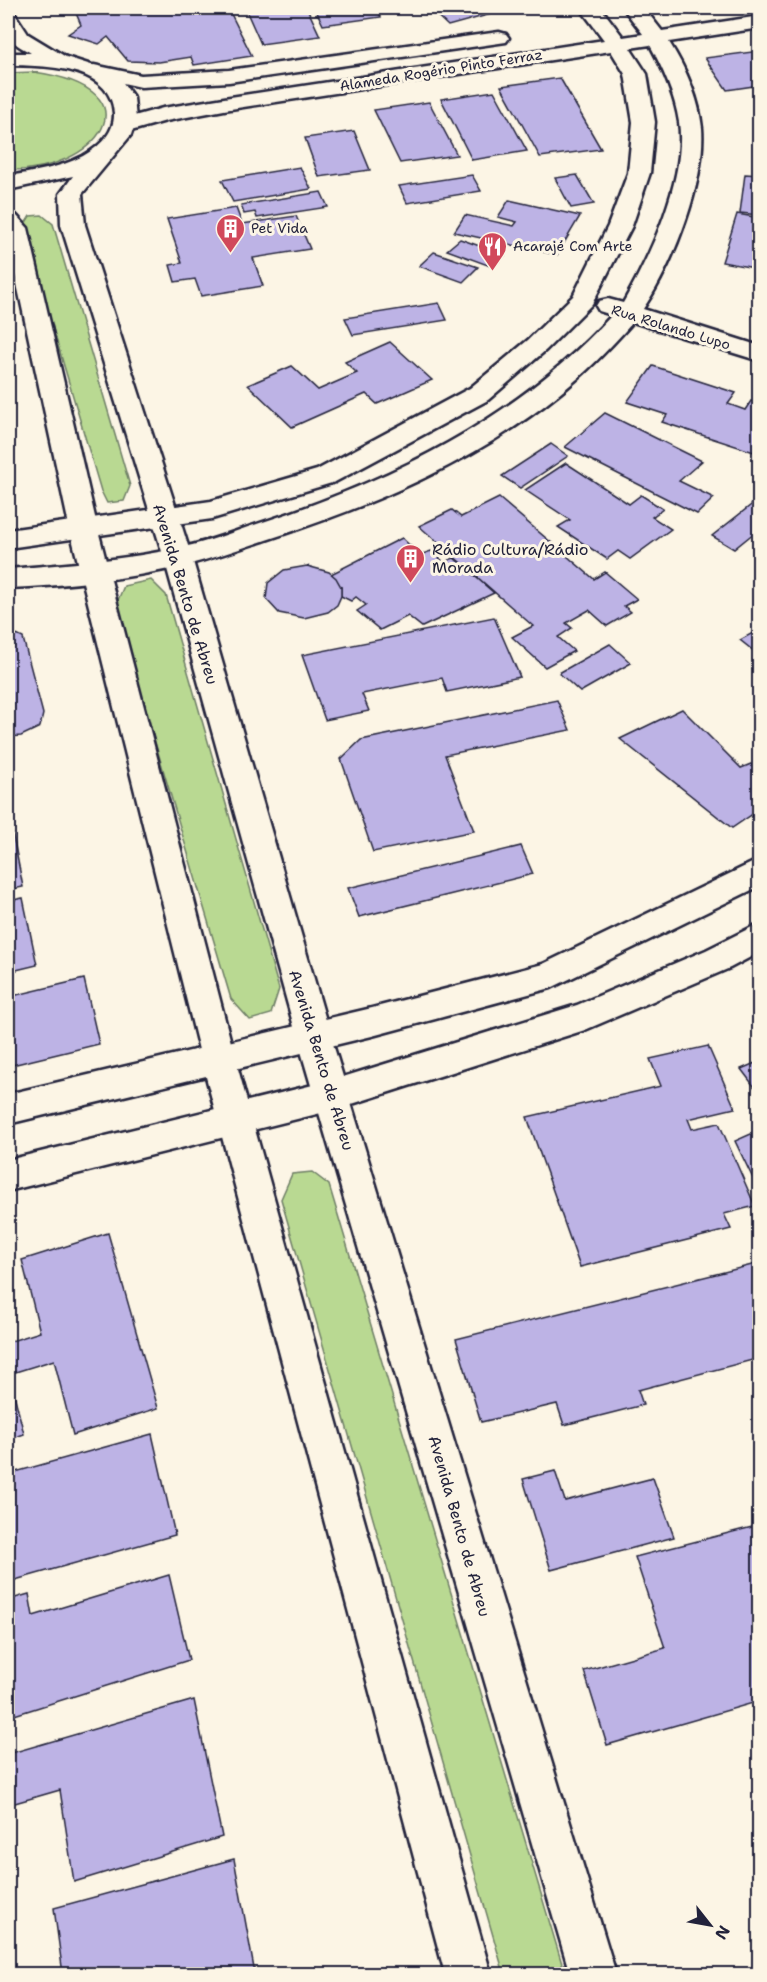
<svg xmlns="http://www.w3.org/2000/svg" width="767" height="1982" viewBox="0 0 767 1982" font-family="'Shantell Sans',sans-serif">
<rect width="100%" height="100%" fill="#fcf5e5"/>
<filter id="ink" filterUnits="userSpaceOnUse"><feTurbulence type="fractalNoise" baseFrequency=".0167" numOctaves="2"/><feDisplacementMap in="SourceGraphic" scale="12" xChannelSelector="R" yChannelSelector="G"/><feConvolveMatrix kernelMatrix="1 2 1 2 8 2 1 2 1" color-interpolation-filters="sRGB"/></filter>
<g filter="url(#ink)">
<g fill="#b9d992" stroke="#6e7e66" stroke-width="1.5">
<path d="M34,72C161,90 96,173 8,170V73Z"/>
<polygon points="42,215 53,224 130,486 124,501 107,503 101,491 23,227 30,216"/>
<polygon points="151,580 166,595 279,989 271,1014 250,1020 231,999 115,607 124,586"/>
<polygon points="312,1172 329,1185 565,1974 504,1974 281,1199 292,1174"/>
</g>
<g fill="#bdb3e5" stroke="#22223b" stroke-width="1.5">
<polygon points="113,8 228,8 252,56 194,65 191,57 159,62 128,61 108,37 99,44 68,34 81,25 76,13"/>
<polygon points="245,8 307,8 320,36 261,44"/>
<polygon points="315,8 376,8 381,17 323,25"/>
<polygon points="429,8 513,8 448,26"/>
<polygon points="760,51 760,85 727,90 705,58"/>
<polygon points="560,78 601,149 540,157 501,86"/>
<polygon points="494,91 527,151 472,160 441,99"/>
<polygon points="429,102 457,155 400,163 374,110"/>
<polygon points="354,131 370,170 319,177 305,138"/>
<polygon points="300,167 311,189 233,202 222,180"/>
<polygon points="745,174 760,175 760,215 740,213"/>
<polygon points="472,175 481,191 407,203 399,186"/>
<polygon points="577,175 594,204 571,208 555,178"/>
<polygon points="321,192 328,207 257,218 255,212 244,214 241,205"/>
<polygon points="509,200 580,216 557,255 454,232 465,215 514,226 517,222 498,217"/>
<polygon points="236,208 242,224 296,216 310,249 253,258 263,286 201,296 195,279 175,282 170,265 182,263 167,219"/>
<polygon points="737,214 760,218 760,269 722,262"/>
<polygon points="460,239 505,255 493,267 447,250"/>
<polygon points="434,252 478,267 463,282 419,266"/>
<polygon points="439,303 447,320 353,335 345,318"/>
<polygon points="390,342 432,380 377,404 366,394 292,427 248,385 292,366 318,390 357,373 345,362"/>
<polygon points="653,366 736,393 728,404 745,410 751,401 760,404 760,454 662,422 667,415 627,402"/>
<polygon points="605,413 702,461 679,481 714,498 697,514 565,447"/>
<polygon points="551,444 568,456 520,488 502,476"/>
<polygon points="566,463 629,504 641,495 663,509 652,517 671,529 630,559 618,551 607,559 558,527 570,520 525,490"/>
<polygon points="499,498 594,579 605,572 637,599 624,606 631,612 607,626 589,610 566,623 572,628 558,637 574,651 545,667 512,637 533,626 419,526 452,510 461,517"/>
<polygon points="760,498 760,528 734,549 712,536"/>
<polygon points="402,538 420,555 431,551 444,562 454,558 494,593 422,627 408,616 380,630 357,611 366,605 356,597 351,601 341,596 341,587 331,574"/>
<polygon points="307,566 329,572 336,578 341,587 341,596 337,605 328,612 304,618 279,613 266,599 268,583 284,570"/>
<polygon points="494,617 520,677 447,692 442,678 362,694 369,711 325,720 302,655"/>
<polygon points="760,629 760,656 740,640"/>
<polygon points="8,631 23,638 43,714 40,727 21,736 8,737"/>
<polygon points="610,644 631,663 580,692 559,673"/>
<polygon points="557,700 570,730 445,755 474,831 373,852 341,759 361,740"/>
<polygon points="682,709 741,768 751,764 760,773 760,809 732,828 620,739"/>
<polygon points="10,820 23,887 8,890 8,821"/>
<polygon points="521,846 533,874 359,917 348,888"/>
<polygon points="23,898 37,965 8,972 8,901"/>
<polygon points="84,979 99,1044 8,1066 8,997"/>
<polygon points="708,1046 735,1108 688,1119 692,1129 719,1123 755,1206 724,1214 731,1229 580,1267 527,1117 661,1086 650,1059"/>
<polygon points="760,1061 760,1094 741,1069"/>
<polygon points="760,1130 760,1193 735,1141"/>
<polygon points="108,1233 158,1408 73,1435 54,1360 9,1374 24,1434 8,1440 8,1342 40,1332 22,1260"/>
<polygon points="760,1263 760,1358 638,1390 643,1405 564,1425 557,1404 481,1422 456,1339"/>
<polygon points="152,1434 175,1535 8,1582 8,1474"/>
<polygon points="555,1471 565,1501 653,1478 674,1537 551,1570 523,1479"/>
<polygon points="760,1525 760,1701 607,1745 584,1671 665,1648 635,1557"/>
<polygon points="169,1575 189,1660 8,1717 8,1600 29,1594 33,1616"/>
<polygon points="194,1700 222,1837 74,1882 60,1790 8,1805 8,1754"/>
<polygon points="234,1859 255,1974 63,1974 54,1908"/>
</g>
<g fill="none" stroke-linecap="round" stroke-linejoin="round">
<defs>
<g id="minor">
<path d="M580,8H601L623,37L643,34L623,8H644L662,31L760,16V28L669,42C685,67 699,98 702,128C706,181 673,265 643,309L760,346V361L633,322C610,348 586,373 558,395C474,463 368,507 266,540C239,549 211,559 183,566C126,579 66,586 8,588V569C67,564 126,560 183,547C208,542 233,532 257,524C390,481 517,419 612,315L599,311L596,306L599,301L608,299L623,303C650,256 687,177 679,122C675,95 663,69 650,45L630,48L647,74L655,122L650,173L632,226L592,304L546,350L488,400L335,482L212,519L8,548V530L211,501L317,470L470,388L528,340L573,296L608,226L628,173L633,122L625,74L611,51L224,110L166,121L124,133L116,131L113,126L116,121L163,108L224,98L604,40Z"/>
<polygon points="499,32 506,34 509,38 506,42 229,82 141,87 87,75 83,71 87,67 94,65 141,75 229,70"/>
<polygon points="760,859 760,886 551,988 372,1036 8,1124 8,1094 372,1008 543,964"/>
<polygon points="760,923 760,952 730,968 585,1030 333,1110 8,1191 8,1160 333,1080 577,1005 706,950"/>
</g>
<g id="major">
<path d="M8,12L15,14L28,34L66,57L107,70L121,80L134,98L136,119L131,135L82,194L85,225L192,558L330,1034L616,1974H570L296,1034L164,558L61,225L60,194L73,176L8,190V176C34,172 59,168 83,156C99,147 115,133 114,113C111,65 44,66 8,65V53H31C9,41 5,38 8,12Z"/>
<polygon points="8,213 16,215 28,228 98,530 235,1058 491,1974 445,1974 201,1058 70,530 8,242"/>
</g>
</defs>
<use href="#minor" stroke="#22223b" stroke-width="5"/>
<use href="#major" stroke="#22223b" stroke-width="5"/>
<use href="#minor" fill="#fcf5e5" fill-rule="evenodd"/>
<use href="#major" fill="#fcf5e5" fill-rule="evenodd"/>
</g>
</g>
<defs>
<symbol id="building-pin" viewBox="-11 -11 22 30"><path d="M0 17L-7.5 6A9.5 9.5 0 1 1 7.5 6Z" fill="#d1495b" stroke="#fcf5e5"/><path d="M-4-6H4V6H1V3H-1V6H-4ZM-2.5-4.3h1.7v1.8h-1.7ZM.8-4.3h1.7v1.8H.8ZM-2.5-1h1.7V.8h-1.7ZM.8-1h1.7V.8H.8Z" fill="#fff"/></symbol>
<symbol id="restaurant-pin" viewBox="-11 -11 22 30"><path d="M0 17L-7.5 6A9.5 9.5 0 1 1 7.5 6Z" fill="#d1495b" stroke="#fcf5e5"/><path d="M-5-6h1v4h1v-4h1v4h1v-4h1v5L-1.5 .5V6h-2V.5L-5-1ZM5-6V6H3V1.5H1.5Q1.5-4 5-6Z" fill="#fff"/></symbol>
</defs>
<g fill-rule="evenodd">
<use href="#building-pin" x="214" y="212" width="33" height="45"/>
<use href="#restaurant-pin" x="476" y="230" width="33" height="45"/>
<use href="#building-pin" x="394" y="542" width="33" height="45"/>
</g>
<g text-anchor="middle" stroke-width="6" stroke-linejoin="round" paint-order="stroke">
<g font-size="14" fill="#22223b" stroke="#fcf5e5">
<text transform="translate(441 70) rotate(-9)" y="5">Alameda Rogério Pinto Ferraz</text>
<text transform="translate(671 327) rotate(17)" y="5">Rua Rolando Lupo</text>
</g>
<g font-size="14" fill="#22223b" stroke="#fcf5e5" text-anchor="start">
<text x="251" y="233">Pet Vida</text>
<text x="513" y="251">Acarajé Com Arte</text>
</g>
<g font-size="16" fill="#22223b" stroke="#fcf5e5" text-anchor="start">
<text x="432" y="555">Rádio Cultura/Rádio<tspan x="432" dy="18">Morada</tspan></text>
</g>
<g font-size="16" fill="#22223b" stroke="#fcf5e5">
<text transform="translate(186 594) rotate(73)" y="6">Avenida Bento de Abreu</text>
<text transform="translate(322 1060) rotate(73)" y="6">Avenida Bento de Abreu</text>
<text transform="translate(460 1526) rotate(74)" y="6">Avenida Bento de Abreu</text>
</g>
</g>
<rect width="767" height="1982" fill="none" stroke="#fcf5e5" stroke-width="30"/>
<rect x="15" y="15" width="737" height="1952" fill="none" stroke="#22223b" stroke-width="2" filter="url(#ink)"/>
<g transform="translate(710 1925) rotate(121)" stroke="#fcf5e5" stroke-width="4.5" paint-order="stroke">
<path d="M0-4.5L10 22L0 15L-10 22Z" fill="#22223b"/>
<text y="-9" font-size="16" font-weight="bold" text-anchor="middle" fill="#22223b">N</text>
</g>
</svg>
